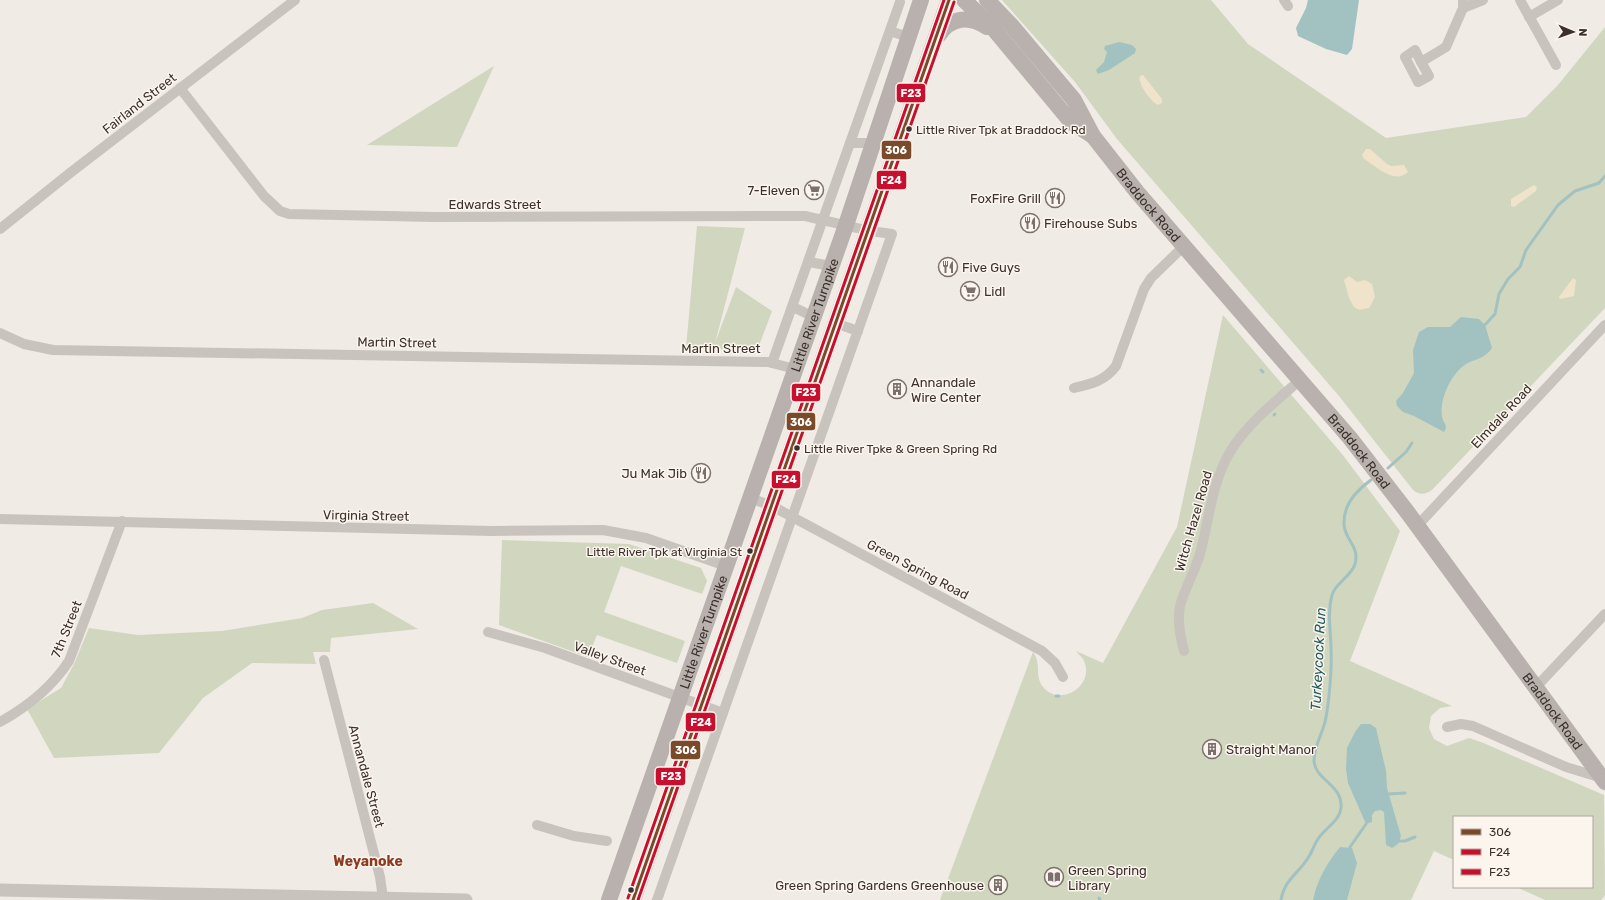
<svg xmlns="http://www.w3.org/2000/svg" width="1605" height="900" viewBox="0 0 1605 900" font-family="Rubik,sans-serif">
<rect width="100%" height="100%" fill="#f0ebe5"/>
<g fill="#d1d6bf">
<path d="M1002,0H1211L1248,44L1386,138L1526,117L1558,85L1605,27V308L1432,490C1425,495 1419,495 1413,490L1339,396L1117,139L1075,82Z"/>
<polygon points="494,66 457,147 367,145"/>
<polygon points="697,226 745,228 715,343 736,287 772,311 757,351 686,348"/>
<path d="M1223,315L1342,454L1400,531L1350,661L1452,706L1440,708L1431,716L1429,728L1434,739L1447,746L1469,738L1481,742L1604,795L1605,895L1601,900H1545L1516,887H1592V817H1454V860L1434,851L1411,900H940L1033,652C1042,664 1034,675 1043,687C1061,708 1095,685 1084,661C1083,658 1078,654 1076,651L1103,663L1177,527Z"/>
<polygon points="502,540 629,544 701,568 707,581 702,594 621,566 604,612 685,641 677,663 597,635 588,657 499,625"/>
<polygon points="373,603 418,629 331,638 330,652 313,652 316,664 252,663 203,698 159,753 54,758 27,709 61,688 74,664 89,628 138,635 222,631 302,618 322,610"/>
</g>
<g fill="#efe3cc">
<path d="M1143,75L1162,99V103L1158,105C1151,102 1137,83 1140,76Z"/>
<path d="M1366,149H1370L1387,164L1391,166L1404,165L1408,172C1394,185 1376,166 1364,159L1362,155Z"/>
<polygon points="1534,185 1537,187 1536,191 1514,207 1511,206 1511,199"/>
<polygon points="1349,276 1357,282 1365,280 1372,284 1375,297 1369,308 1359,310 1354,307 1349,298 1344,280"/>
<polygon points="1573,278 1576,280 1574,296 1560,299 1559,297"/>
</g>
<g fill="#a1c2c1">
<polygon points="1308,0 1359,0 1352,49 1347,55 1326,49 1298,36 1296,28 1306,8"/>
<polygon points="1119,42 1132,45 1136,49 1135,53 1109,70 1098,74 1096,70 1104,62 1107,52 1104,49 1105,46"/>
<path d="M1461,317L1479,319L1485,325L1492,348C1486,358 1475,359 1466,364C1451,373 1437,403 1443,420C1444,423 1446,424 1446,428L1444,432L1414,416L1403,412L1397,406L1396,401L1403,393L1414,373L1413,350L1419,332L1428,327H1450Z"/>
<polygon points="1361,724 1370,724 1376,728 1386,771 1387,788 1401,836 1398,844 1392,848 1386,845 1384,812 1381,810 1375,811 1372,815 1372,822 1366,824 1348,783 1346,769 1347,748 1355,732"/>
<path d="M1340,847L1352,848L1357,863L1347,900H1313C1317,880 1327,863 1340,847Z"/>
</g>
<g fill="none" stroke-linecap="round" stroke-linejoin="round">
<g stroke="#a1c2c1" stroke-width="3">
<polyline points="1483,327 1495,314 1499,294 1508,279 1520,267 1526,250 1558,205 1575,191 1599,183 1605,176"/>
<polyline points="1261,370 1263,372"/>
<polyline points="1274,415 1275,414"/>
<polyline points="1388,468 1406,452 1412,443"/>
<polyline points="1190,532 1193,534"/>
<polyline points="1056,696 1059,696"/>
<polyline points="1389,794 1405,793"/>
<polyline points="1399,841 1405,841 1415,837"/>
<polyline points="1350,847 1366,824"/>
<polyline points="1099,898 1100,900"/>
<path d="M1281,900C1284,880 1298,874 1308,858C1312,852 1314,845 1318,839C1324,829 1340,821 1341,808C1343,784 1314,780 1314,760C1314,747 1322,734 1325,722C1329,704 1332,669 1331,650C1331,632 1327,613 1332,595C1336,582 1351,577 1355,564C1361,542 1337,539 1346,510C1350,497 1360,488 1371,480"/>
</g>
<g stroke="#c9c3be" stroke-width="10">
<polyline points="1284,0 1288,6"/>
<polyline points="1520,0 1556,65"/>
<polyline points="1463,8 1483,0"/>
<polyline points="1529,17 1558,0"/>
<polyline points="890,31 908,37"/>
<polyline points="1421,62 1429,76 1418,82 1405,57 1415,50 1421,62 1446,47 1463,8 1463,0"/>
<path d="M180,88L264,196L280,211L289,214L435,217L805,216C834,222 862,231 892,234L657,900"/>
<polyline points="850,143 873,143"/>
<polyline points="0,229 70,173 295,0"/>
<polyline points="809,262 831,266"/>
<polyline points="793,307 814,317"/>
<polyline points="835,323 858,331"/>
<polyline points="0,333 24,344 53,350 768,362 795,369"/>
<polyline points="772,363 900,2"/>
<path d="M1074,388C1091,384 1105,381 1116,366L1144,289L1151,278L1184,246"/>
<polyline points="750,498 772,506 1042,651 1055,663 1063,677"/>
<polyline points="0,519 492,531 603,530 646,538 726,566"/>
<polyline points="1417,526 1605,325"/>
<polyline points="488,632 545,648 723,713"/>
<path d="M1184,651C1180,636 1177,621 1180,606C1185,588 1195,571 1200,554C1209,520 1212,482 1230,452C1247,424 1276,401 1300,380"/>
<polyline points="324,660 380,877 383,898"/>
<polyline points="1536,687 1605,614"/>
<path d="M0,722C27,707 52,687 69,661L122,521"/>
<polyline points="1447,727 1461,724 1473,726 1566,767 1602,778"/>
<polyline points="537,825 574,836 607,841"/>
</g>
<polyline stroke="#c9c3be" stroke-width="13" points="0,890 466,900"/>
<g stroke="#b8b1ad" stroke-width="16">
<polyline points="964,0 992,27 1071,122 1093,136"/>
<path id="s1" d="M987,0L1011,25L1074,100L1093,136L1137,192L1350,438L1408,513L1605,782"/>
<path d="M938,36C950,17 969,15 987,27"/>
<path id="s2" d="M609,900L846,225L921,0"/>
<polyline points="633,900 949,0"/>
</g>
<defs>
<polyline id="bus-1" points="633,900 949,0"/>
<polyline id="bus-2" points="638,900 954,2"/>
<polyline id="bus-3" points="628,898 944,0"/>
</defs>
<use href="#bus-1" stroke="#fbf5ee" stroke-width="6"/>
<use href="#bus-2" stroke="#fbf5ee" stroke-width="6"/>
<use href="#bus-3" stroke="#fbf5ee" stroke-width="6"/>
<use href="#bus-1" stroke="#7a4b2a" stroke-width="3"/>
<use href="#bus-2" stroke="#c8102e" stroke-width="3"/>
<use href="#bus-3" stroke="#c8102e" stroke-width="3"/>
</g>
<defs>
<symbol id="supermarket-ring" viewBox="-11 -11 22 22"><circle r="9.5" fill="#fbf5ee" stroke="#7a716c" stroke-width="1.5"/><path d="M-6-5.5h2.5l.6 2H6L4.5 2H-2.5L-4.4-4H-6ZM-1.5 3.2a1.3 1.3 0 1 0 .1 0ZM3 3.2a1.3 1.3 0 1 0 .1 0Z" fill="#7a716c"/></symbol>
<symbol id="restaurant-ring" viewBox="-11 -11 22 22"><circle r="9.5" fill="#fbf5ee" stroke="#7a716c" stroke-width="1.5"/><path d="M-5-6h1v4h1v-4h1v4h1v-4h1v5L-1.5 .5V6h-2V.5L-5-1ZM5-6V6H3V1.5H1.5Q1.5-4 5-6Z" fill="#7a716c"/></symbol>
<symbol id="building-ring" viewBox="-11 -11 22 22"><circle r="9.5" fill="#fbf5ee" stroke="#7a716c" stroke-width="1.5"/><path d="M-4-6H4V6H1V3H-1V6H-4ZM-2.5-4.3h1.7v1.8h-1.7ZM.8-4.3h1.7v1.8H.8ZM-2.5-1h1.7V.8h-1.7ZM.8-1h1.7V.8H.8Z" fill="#7a716c"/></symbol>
<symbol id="library-ring" viewBox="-11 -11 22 22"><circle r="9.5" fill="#fbf5ee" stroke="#7a716c" stroke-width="1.5"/><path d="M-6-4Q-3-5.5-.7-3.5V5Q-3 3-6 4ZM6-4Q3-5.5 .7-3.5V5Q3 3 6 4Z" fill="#7a716c"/></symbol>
</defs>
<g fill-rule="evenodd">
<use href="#supermarket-ring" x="803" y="179" width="22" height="22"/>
<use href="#restaurant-ring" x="1044" y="187" width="22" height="22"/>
<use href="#restaurant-ring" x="1019" y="212" width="22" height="22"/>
<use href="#restaurant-ring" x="937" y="256" width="22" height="22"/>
<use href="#supermarket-ring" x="959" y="280" width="22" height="22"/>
<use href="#building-ring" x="886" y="378" width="22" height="22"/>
<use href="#restaurant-ring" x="690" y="462" width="22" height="22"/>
<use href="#building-ring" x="1201" y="738" width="22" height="22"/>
<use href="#library-ring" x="1043" y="866" width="22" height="22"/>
<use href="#building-ring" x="987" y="874" width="22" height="22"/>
</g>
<g fill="#3b302b" stroke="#fbf5ee" stroke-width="1.5">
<circle cx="909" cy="129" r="3.5"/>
<circle cx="797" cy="448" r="3.5"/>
<circle cx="750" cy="551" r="3.5"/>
<circle cx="631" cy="890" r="3.5"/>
</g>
<g text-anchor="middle" stroke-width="3" stroke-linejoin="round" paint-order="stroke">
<g font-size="12" fill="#3b302b" stroke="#fbf5ee" text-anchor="start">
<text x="916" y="134">Little River Tpk at Braddock Rd</text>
<text x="804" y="453">Little River Tpke &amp; Green Spring Rd</text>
<text x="742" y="556" text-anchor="end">Little River Tpk at Virginia St</text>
</g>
<g font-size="13" fill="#3b302b" stroke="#fbf5ee">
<text transform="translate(139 103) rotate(-38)" y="5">Fairland Street</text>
<text x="495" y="209">Edwards Street</text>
<text dy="5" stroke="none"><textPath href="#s1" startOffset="262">Braddock Road</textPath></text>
<text dy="5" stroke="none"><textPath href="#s2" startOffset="620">Little River Turnpike</textPath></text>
<text transform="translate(397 342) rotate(1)" y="5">Martin Street</text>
<text x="721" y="353">Martin Street</text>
<text transform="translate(1501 416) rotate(-47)" y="5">Elmdale Road</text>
<text dy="5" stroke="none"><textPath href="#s1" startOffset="586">Braddock Road</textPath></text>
<text transform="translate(366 515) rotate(1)" y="5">Virginia Street</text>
<text transform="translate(1193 521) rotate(-74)" y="5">Witch Hazel Road</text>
<text transform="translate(918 569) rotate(28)" y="5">Green Spring Road</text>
<text transform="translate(66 629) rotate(-68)" y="5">7th Street</text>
<text dy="5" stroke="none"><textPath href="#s2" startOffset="284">Little River Turnpike</textPath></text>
<text transform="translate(610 658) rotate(20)" y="5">Valley Street</text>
<text dy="5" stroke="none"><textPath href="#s1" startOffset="910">Braddock Road</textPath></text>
<text transform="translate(367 776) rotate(75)" y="5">Annandale Street</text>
</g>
<g font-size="13" fill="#3b302b" stroke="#fbf5ee" text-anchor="start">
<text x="800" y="195" text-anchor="end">7-Eleven</text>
<text x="1041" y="203" text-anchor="end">FoxFire Grill</text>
<text x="1044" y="228">Firehouse Subs</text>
<text x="962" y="272">Five Guys</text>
<text x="984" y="296">Lidl</text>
<text x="911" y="387">Annandale<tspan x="911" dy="15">Wire Center</tspan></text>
<text x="687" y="478" text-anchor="end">Ju Mak Jib</text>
<text x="1226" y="754">Straight Manor</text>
<text x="1068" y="875">Green Spring<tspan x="1068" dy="15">Library</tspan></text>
<text x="984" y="890" text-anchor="end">Green Spring Gardens Greenhouse</text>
</g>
<g font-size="14" font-style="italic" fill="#1f5a5e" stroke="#fbf5ee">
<text transform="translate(1318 659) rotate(-87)" y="5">Turkeycock Run</text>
</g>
<g font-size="14" font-weight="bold" fill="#8c3b22" stroke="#fbf5ee">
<text x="368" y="866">Weyanoke</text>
</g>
</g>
<g stroke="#fbf5ee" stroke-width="1.5">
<rect x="896" y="83" width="30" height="20" rx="4" fill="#c8102e"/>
<rect x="881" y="140" width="31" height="20" rx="4" fill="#7a4b2a"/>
<rect x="876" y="170" width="31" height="20" rx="4" fill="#c8102e"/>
<rect x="791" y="383" width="30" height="19" rx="4" fill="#c8102e"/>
<rect x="786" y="412" width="30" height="19" rx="4" fill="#7a4b2a"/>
<rect x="771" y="470" width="30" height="19" rx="4" fill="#c8102e"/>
<rect x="685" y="712" width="31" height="20" rx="4" fill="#c8102e"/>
<rect x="670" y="740" width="31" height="20" rx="4" fill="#7a4b2a"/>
<rect x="655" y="767" width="31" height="19" rx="4" fill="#c8102e"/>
</g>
<g font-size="11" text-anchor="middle" font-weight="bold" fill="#fff">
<text x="911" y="97">F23</text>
<text x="896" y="154">306</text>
<text x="891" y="184">F24</text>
<text x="806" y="396">F23</text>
<text x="801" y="426">306</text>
<text x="786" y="483">F24</text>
<text x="701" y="726">F24</text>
<text x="686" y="754">306</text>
<text x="671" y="780">F23</text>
</g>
<rect x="1453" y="816" width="140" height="72" fill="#fbf5ee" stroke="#aea6a0"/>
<rect x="1461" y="829" width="20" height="6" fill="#7a4b2a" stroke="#aea6a0"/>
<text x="1489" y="836" font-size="12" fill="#3b302b">306</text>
<rect x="1461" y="849" width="20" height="6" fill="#c8102e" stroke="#aea6a0"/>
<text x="1489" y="856" font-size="12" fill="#3b302b">F24</text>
<rect x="1461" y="869" width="20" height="6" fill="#c8102e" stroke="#aea6a0"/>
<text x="1489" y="876" font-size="12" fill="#3b302b">F23</text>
<g transform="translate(1573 32) rotate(92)" stroke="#fbf5ee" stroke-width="3" paint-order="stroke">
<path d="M0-3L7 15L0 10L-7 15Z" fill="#3b302b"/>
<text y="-6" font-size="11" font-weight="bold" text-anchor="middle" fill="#3b302b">N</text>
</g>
</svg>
